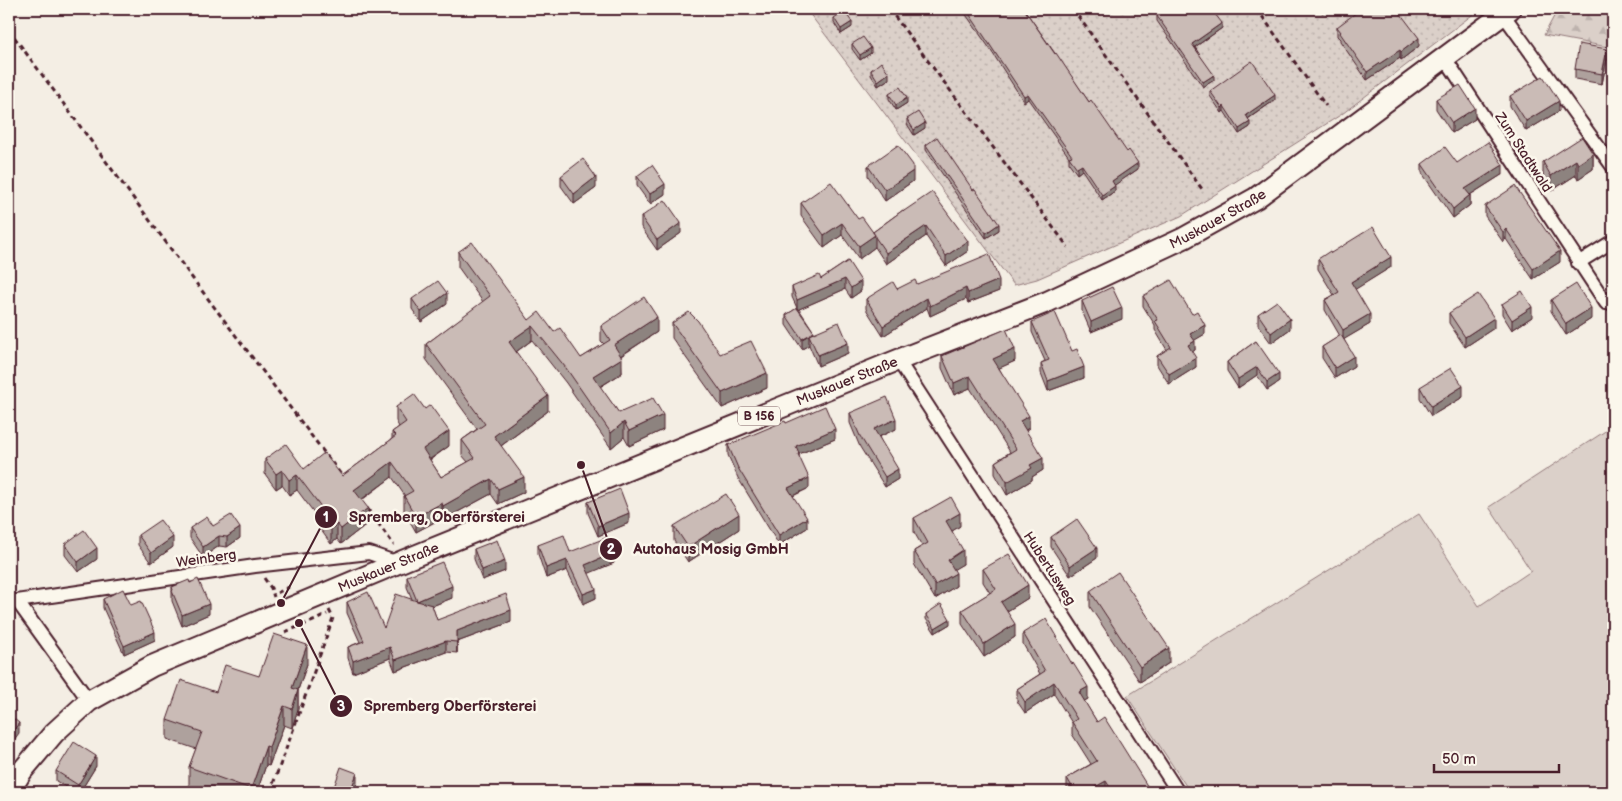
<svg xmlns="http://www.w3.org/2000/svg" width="1622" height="801" viewBox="0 0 1622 801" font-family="'Balsamiq Sans',sans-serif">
<defs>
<pattern id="forest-firs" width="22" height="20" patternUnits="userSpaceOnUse" patternTransform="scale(1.25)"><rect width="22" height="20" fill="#dbd0c9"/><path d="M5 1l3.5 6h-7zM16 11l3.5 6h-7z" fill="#bdb2ad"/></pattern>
<pattern id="garden-dots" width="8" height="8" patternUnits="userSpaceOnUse" patternTransform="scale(1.25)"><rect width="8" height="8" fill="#dbd0c9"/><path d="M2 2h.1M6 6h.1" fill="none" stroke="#bdb2ad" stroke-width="1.8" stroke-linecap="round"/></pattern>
</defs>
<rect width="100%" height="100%" fill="#f4eee4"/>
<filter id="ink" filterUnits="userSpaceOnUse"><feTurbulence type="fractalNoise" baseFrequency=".02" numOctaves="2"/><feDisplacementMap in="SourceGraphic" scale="10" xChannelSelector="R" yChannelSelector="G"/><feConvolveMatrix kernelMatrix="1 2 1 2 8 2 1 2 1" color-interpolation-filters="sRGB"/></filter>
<g filter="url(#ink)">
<polygon fill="url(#forest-firs)" stroke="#92787a" points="1558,9 1613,9 1613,48 1544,35"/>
<polygon fill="#dbd0c9" stroke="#92787a" points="1613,426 1613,792 1190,792 1127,696 1419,514 1479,606 1531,571 1489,507"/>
<polygon fill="url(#garden-dots)" stroke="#92787a" points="806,9 1480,9 1342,114 1181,216 1037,279 1014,285"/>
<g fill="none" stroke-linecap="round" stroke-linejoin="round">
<defs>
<g id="street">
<polyline points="1503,14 1613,167"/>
<polyline points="1445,58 1606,303"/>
<polyline points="1578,263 1613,241"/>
<polyline points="898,360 1178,792"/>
<polyline points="11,601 17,601 89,701"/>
<polyline points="17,601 255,566 369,553 398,563"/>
</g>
<g id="primary">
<path id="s1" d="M9,792L22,771L54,733L89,701L152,666L405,560L898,360L1047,302L1184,238L1256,198L1510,9"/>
</g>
</defs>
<use href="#street" stroke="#4a1f2b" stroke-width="16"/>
<use href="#primary" stroke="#4a1f2b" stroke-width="24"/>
<g stroke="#4a1f2b" stroke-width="3" stroke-dasharray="5 4" stroke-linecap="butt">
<polyline points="889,9 1068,247"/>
<polyline points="1073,9 1202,189"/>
<polyline points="1257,9 1326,106"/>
<polyline points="9,30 193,279 345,480"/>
<polyline points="367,508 394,545"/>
<polyline points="264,578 271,588 274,597"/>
<polyline points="277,593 289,587"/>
<polyline points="285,632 316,620 327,614"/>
<polyline points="1609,785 1613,791"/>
<polyline points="270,792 295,725 333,618 329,610"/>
</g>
<use href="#street" stroke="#fbf7ec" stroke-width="12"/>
<use href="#primary" stroke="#fbf7ec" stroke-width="20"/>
</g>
<g fill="#aea19d" stroke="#4a1f2b">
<polygon points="962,9 1024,9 1089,102 1138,169 1114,185 1115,191 1102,200 1082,170 1077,174 1069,163 1069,157 1028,99 1024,102 988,46"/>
<polygon points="1157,16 1222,28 1195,47 1214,80 1203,87 1157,21"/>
<polygon points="834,18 852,27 841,34 834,23"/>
<polygon points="1337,27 1419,46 1401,60 1400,58 1367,80 1340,41 1340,39 1337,36"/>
<polygon points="852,44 871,53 860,60 852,49"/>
<polygon points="1607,59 1602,84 1575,79 1575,69"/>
<polygon points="871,70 889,79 878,86 871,75"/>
<polygon points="1210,91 1275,100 1248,119 1250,127 1239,134 1224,111 1222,113 1210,96"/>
<polygon points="889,94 907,103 896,110 889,99"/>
<polygon points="1510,96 1559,111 1526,131 1510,106"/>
<polygon points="1436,99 1475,119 1452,133 1436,109"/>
<polygon points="907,119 925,128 914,135 907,124"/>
<polygon points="926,145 973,190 999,230 986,238 926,150"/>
<polygon points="1593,154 1593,169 1578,179 1576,175 1551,191 1543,178 1543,162"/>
<polygon points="1457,163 1503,174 1470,195 1470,205 1453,218 1422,173 1422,164"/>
<polygon points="868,166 913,181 885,201 868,176"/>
<polygon points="561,176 596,188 574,204 561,186"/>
<polygon points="637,176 665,194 650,204 637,186"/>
<polygon points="801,203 858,219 873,232 903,210 968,251 946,266 926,236 886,264 875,247 859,259 842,235 824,248 801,216"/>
<polygon points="1485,206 1560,262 1533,279 1506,239 1503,242 1485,216"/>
<polygon points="641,217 681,233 657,250 641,227"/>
<polygon points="458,252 529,320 554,332 581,358 604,344 601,341 601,326 657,332 621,356 622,373 600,387 619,413 663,430 629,446 624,437 611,448 566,383 532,340 516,352 548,411 501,446 524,492 498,504 491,494 443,520 442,518 416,532 404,511 404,496 405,496 392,477 362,500 368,523 341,544 337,539 331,544 318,526 318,518 297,490 289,495 282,485 276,489 265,474 265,459 304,469 342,476 392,439 392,432 399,427 396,421 396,407 449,446 430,460 441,477 468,462 462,455 462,440 477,429 426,359 426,344 483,302 458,267"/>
<polygon points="1331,253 1391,267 1355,289 1370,324 1344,339 1354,366 1335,378 1322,358 1322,347 1340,336 1325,310 1325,300 1334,295 1318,269 1318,259"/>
<polygon points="848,261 861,291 851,298 845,289 799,309 814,332 848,353 818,366 809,345 802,349 786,325 786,315 797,308 792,297 792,287 821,279"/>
<polygon points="917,284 999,291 968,303 966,299 930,316 927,308 883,336 866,309 866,299 897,289"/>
<polygon points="1143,296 1205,334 1194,340 1195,350 1192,352 1196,367 1169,384 1157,365 1157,356 1167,350 1155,330 1155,325 1143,306"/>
<polygon points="412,299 447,304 421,322 412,309"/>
<polygon points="1551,300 1591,319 1566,335 1551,311"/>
<polygon points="1082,301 1122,319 1091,332 1082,311"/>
<polygon points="1502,304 1532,317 1512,330 1502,314"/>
<polygon points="1449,313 1494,328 1465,347 1449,323"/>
<polygon points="1258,314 1290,329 1271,343 1258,325"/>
<polygon points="1032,322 1072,351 1084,378 1048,391 1041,373 1041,363 1045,361 1032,332"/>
<polygon points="672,323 767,388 722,408 672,338"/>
<polygon points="1256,341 1279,382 1267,390 1257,375 1238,388 1227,371 1227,362"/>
<polygon points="942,356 1015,361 999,368 1029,428 1026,430 1043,470 1032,477 1032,480 1007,495 995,474 995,462 1010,452 970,388 954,395 942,368"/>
<polygon points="1420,387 1463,397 1431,416 1420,398"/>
<polygon points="850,413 896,429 879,437 898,479 885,487 860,447 850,423"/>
<polygon points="786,423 835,439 799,454 799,457 809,488 793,496 807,528 779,545 738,478 728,455 728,445"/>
<polygon points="588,502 629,523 598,536 588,513"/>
<polygon points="914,518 960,526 952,531 963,564 953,569 956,586 935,599 914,564 914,551 922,546 914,532"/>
<polygon points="213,526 240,538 227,547 219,546 203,557 190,538 190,528"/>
<polygon points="674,526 739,529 688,562 674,541"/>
<polygon points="138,535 173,547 151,563 138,545"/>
<polygon points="1051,537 1097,558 1070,576 1051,547"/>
<polygon points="65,544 97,559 78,572 65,555"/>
<polygon points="538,545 570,552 614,563 588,573 596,598 583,604 567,570 546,578 538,554"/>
<polygon points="474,549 505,571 482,580 474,559"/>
<polygon points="983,569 1028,598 1007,611 1015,637 984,657 962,624 962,610 990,593 983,582"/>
<polygon points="407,576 452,598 432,606 437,620 511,622 457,642 457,653 446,652 395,671 390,658 353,673 348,658 348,647 360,642 347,613 347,602 384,628 412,599 407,587"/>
<polygon points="172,587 209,614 182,626 172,601"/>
<polygon points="1090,591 1169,663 1140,682 1090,607"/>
<polygon points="103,599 131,605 155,640 124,654 103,608"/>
<polygon points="926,614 950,624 935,633 926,619"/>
<polygon points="1023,633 1088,699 1084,701 1097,722 1151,792 1068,792 1067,790 1067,778 1091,764 1072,734 1072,723 1054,694 1025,713 1017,701 1017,689 1040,674 1023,644"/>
<polygon points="307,664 298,690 298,709 292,728 284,725 269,766 266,765 257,792 208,792 189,786 189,767 196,749 167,739 167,720 216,692 259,676"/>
<polygon points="96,766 80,792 74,792 56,781 56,771"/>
</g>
<g fill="#8d837f" stroke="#4a1f2b">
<polygon points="1322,9 1328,9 1322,13"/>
<polygon points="852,22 852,27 841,34 841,29"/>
<polygon points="1222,23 1222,28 1192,49 1192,44"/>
<polygon points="1419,38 1419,46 1401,60 1401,52"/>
<polygon points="871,48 871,53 860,60 860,55"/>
<polygon points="1607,49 1607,59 1602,84 1602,74"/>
<polygon points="1400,50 1400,58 1367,80 1367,72"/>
<polygon points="889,73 889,79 878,86 878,81"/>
<polygon points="1214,75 1214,80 1203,87 1203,82"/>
<polygon points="1028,94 1028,99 1024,102 1024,96"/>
<polygon points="1275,95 1275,100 1246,120 1246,115"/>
<polygon points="907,98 907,103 896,110 896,105"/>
<polygon points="1559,101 1559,111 1526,131 1526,121"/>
<polygon points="1224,106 1224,111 1222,113 1222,108"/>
<polygon points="1475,108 1475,119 1452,133 1452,123"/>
<polygon points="1250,122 1250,127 1239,134 1239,129"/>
<polygon points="925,123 925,128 914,135 914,130"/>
<polygon points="1593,154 1593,169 1578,179 1578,164"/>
<polygon points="1576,160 1576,175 1551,191 1551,176"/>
<polygon points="1138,163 1138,169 1112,187 1112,181"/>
<polygon points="1082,165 1082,170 1077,174 1077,168"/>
<polygon points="1503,165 1503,174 1465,198 1465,189"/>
<polygon points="913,171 913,181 885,201 885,190"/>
<polygon points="596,177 596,188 574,204 574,194"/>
<polygon points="665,184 665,194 650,204 650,194"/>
<polygon points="1115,186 1115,191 1102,200 1102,195"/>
<polygon points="1470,195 1470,205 1453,218 1453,209"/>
<polygon points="681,223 681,233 657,250 657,240"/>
<polygon points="842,223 842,235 824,248 824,235"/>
<polygon points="999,224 999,230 986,238 986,233"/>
<polygon points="926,226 926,236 886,264 886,253"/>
<polygon points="1506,229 1506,239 1503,242 1503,232"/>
<polygon points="875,235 875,247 859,259 859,246"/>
<polygon points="968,241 968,251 946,266 946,256"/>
<polygon points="1560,251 1560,262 1533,279 1533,269"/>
<polygon points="1391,257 1391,267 1351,292 1351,282"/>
<polygon points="845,279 845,289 797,310 797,300"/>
<polygon points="999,280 999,291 968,303 968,293"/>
<polygon points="861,281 861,291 851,298 851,288"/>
<polygon points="966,288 966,299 930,316 930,306"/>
<polygon points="447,293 447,304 421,322 421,312"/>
<polygon points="927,298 927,308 883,336 883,326"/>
<polygon points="1532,307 1532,317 1512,330 1512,320"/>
<polygon points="1122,308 1122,319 1091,332 1091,322"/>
<polygon points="1591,308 1591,319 1566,335 1566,324"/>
<polygon points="1370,314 1370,324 1343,340 1343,330"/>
<polygon points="657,317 657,332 614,360 614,345"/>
<polygon points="1494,318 1494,328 1465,347 1465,337"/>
<polygon points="1290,319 1290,329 1271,343 1271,333"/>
<polygon points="1205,325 1205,334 1190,343 1190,334"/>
<polygon points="532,326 532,340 509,357 509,342"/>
<polygon points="809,335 809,345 802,349 802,339"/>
<polygon points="1195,341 1195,350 1188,355 1188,345"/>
<polygon points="848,343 848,353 818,366 818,355"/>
<polygon points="1015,349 1015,361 993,371 993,359"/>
<polygon points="1354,356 1354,366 1335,378 1335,368"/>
<polygon points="622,358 622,373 593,391 593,376"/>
<polygon points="1196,358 1196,367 1169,384 1169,374"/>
<polygon points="1084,367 1084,378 1048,391 1048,381"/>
<polygon points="1257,367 1257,375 1238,388 1238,379"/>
<polygon points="767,373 767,388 722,408 722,393"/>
<polygon points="1279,374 1279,382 1267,390 1267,382"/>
<polygon points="970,376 970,388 954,395 954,383"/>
<polygon points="1463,386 1463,397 1431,416 1431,406"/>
<polygon points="548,396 548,411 494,451 494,436"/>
<polygon points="663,415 663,430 629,446 629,431"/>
<polygon points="1029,416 1029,428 1020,433 1020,421"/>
<polygon points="896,419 896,429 874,439 874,429"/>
<polygon points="624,422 624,437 611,448 611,433"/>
<polygon points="835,429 835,439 799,454 799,463 796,446"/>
<polygon points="449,431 449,446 423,464 423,449"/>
<polygon points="1043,458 1043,470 1032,477 1032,480 1007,495 1007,482 1030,465"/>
<polygon points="392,462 392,477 354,505 354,490"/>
<polygon points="898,469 898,479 885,487 885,477"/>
<polygon points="282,470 282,485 276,489 276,474"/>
<polygon points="297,475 297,490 289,495 289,480"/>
<polygon points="524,477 524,492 498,504 498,489"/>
<polygon points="809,478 809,488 788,498 788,488"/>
<polygon points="491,479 491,494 443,520 443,506"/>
<polygon points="442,503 442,518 416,532 416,517"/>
<polygon points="368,508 368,523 341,544 341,529"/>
<polygon points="629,513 629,523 598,536 598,526"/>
<polygon points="960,513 960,526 946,535 946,521"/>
<polygon points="739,514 739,529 688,562 688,547"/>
<polygon points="807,518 807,528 779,545 779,535"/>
<polygon points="337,524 337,539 331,544 331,529"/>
<polygon points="240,528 240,538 227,547 227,537"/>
<polygon points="219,536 219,546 203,557 203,547"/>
<polygon points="173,537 173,547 151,563 151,553"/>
<polygon points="97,548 97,559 78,572 78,562"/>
<polygon points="1097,548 1097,558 1070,576 1070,566"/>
<polygon points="963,550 963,564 948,573 948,560"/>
<polygon points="614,553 614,563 585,575 585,565"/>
<polygon points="567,560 567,570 546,578 546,568"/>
<polygon points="505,561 505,571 482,580 482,570"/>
<polygon points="956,573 956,586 935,599 935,585"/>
<polygon points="1028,585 1028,598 1001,615 1001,602"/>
<polygon points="452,586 452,598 417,612 417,601"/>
<polygon points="596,589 596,598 583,604 583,594"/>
<polygon points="209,604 209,614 182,626 182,615"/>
<polygon points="511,610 511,622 457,642 457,653 457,631"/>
<polygon points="950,619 950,624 935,633 935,628"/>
<polygon points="1015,624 1015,637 984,657 984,644"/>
<polygon points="155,632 155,640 124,654 124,646"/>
<polygon points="446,641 446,652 395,671 395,660"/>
<polygon points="307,645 307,664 292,707 292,688"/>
<polygon points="390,647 390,658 353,673 353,661"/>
<polygon points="1169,648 1169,663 1140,682 1140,667"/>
<polygon points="1054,682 1054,694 1025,713 1025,702"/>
<polygon points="1088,687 1088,699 1079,704 1079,692"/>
<polygon points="298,690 298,709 292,728 292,709"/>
<polygon points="284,706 284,725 269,766 269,747"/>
<polygon points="19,723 19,733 9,747 9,736"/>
<polygon points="266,746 266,765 257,792 251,792 251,789"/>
<polygon points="96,756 96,766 80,792 78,792 78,785"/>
<polygon points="357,773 357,783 354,792 350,792"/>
<polygon points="1106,781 1106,792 1086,792"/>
</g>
<g fill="#cabbb6" stroke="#4a1f2b">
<polygon points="966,9 1024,9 1055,54 1056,53 1089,102 1091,100 1127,152 1129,150 1138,163 1112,181 1115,186 1102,195 1082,165 1077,168 1069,157 1072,156 1028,94 1024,96"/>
<polygon points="1169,9 1211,9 1222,23 1192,44 1214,75 1203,82 1157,16"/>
<polygon points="1361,9 1397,9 1419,38 1401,52 1400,50 1367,72 1340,33 1341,32 1337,27"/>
<polygon points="844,11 852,22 841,29 834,18"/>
<polygon points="863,37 871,48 860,55 852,44"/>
<polygon points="1579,44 1607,49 1602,74 1575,69"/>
<polygon points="1252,61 1275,95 1246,115 1250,122 1239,129 1224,106 1222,108 1210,91"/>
<polygon points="881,62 889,73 878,81 871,70"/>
<polygon points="1543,76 1559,101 1526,121 1510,96"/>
<polygon points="1460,85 1475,108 1452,123 1436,99"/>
<polygon points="900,87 907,98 896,105 889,94"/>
<polygon points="918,112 925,123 914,130 907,119"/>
<polygon points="937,137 973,190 975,189 999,224 986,233 926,145"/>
<polygon points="1582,137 1593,154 1578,164 1576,160 1551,176 1543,162"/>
<polygon points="1488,142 1503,165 1465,189 1470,195 1453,209 1422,164 1445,147 1457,163"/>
<polygon points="898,145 913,165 913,171 885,190 868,166"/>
<polygon points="583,159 596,177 574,194 561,176"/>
<polygon points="652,165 665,184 650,194 637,176"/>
<polygon points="831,182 858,219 862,217 875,235 859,246 842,223 824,235 801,203"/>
<polygon points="1515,186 1560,251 1533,269 1506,229 1503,232 1485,206"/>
<polygon points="932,192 968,241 946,256 926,226 886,253 875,237 875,235 873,232 903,210 904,211"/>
<polygon points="665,200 681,223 657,240 641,217"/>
<polygon points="1373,227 1391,257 1351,282 1370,314 1343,330 1325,300 1339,292 1318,259 1330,251 1331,253"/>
<polygon points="472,242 529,320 539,312 554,332 560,328 581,358 610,340 601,326 644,297 657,317 614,345 622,358 593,376 619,413 653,398 663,415 629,431 624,422 611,433 566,368 532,326 509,342 548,396 494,436 524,477 498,489 491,479 443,506 442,503 416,517 404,496 413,491 392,462 354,490 368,508 341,529 337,524 331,529 318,512 322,508 297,475 289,480 282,470 276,474 265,459 286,444 304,469 324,453 342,476 396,436 392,432 406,422 396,407 414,394 425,409 430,405 449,431 423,449 441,477 475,458 462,440 485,424 426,344 490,296 458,252"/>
<polygon points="989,254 999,280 968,293 966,288 930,306 927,298 883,326 866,299 893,282 897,289 915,280 917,284"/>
<polygon points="848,261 861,281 851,288 845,279 797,300 792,287 819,275 821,279"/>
<polygon points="1171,280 1192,314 1197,311 1205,325 1190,334 1195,341 1188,345 1196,358 1169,374 1157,356 1171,347 1155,321 1158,320 1143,296"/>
<polygon points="438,281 447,293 421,312 412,299"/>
<polygon points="1576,284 1591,308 1566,324 1551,300"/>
<polygon points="1112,287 1122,308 1091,322 1082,301"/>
<polygon points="1522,291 1532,307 1512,320 1502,304"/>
<polygon points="1478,294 1494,318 1465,337 1449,313"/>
<polygon points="1277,301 1290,319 1271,333 1258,314"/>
<polygon points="797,308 814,332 802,339 786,315"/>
<polygon points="689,312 698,321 720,354 751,341 767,373 722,393 672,323"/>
<polygon points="1055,312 1072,351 1077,349 1084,367 1048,381 1041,363 1049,360 1032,322"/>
<polygon points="839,322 848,343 818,355 809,335"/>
<polygon points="1006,329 1015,349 993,359 1029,416 1020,421 1043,458 1030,465 1032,468 1007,482 995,462 1016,449 970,376 954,383 942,356"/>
<polygon points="1341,335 1354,356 1335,368 1322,347"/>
<polygon points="1256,341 1279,374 1267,382 1257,367 1238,379 1227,362"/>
<polygon points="1451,368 1463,386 1431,406 1420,387"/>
<polygon points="887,397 896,419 874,429 898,469 885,477 860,436 850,413"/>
<polygon points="825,406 835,429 796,446 799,453 798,454 809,478 788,488 807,518 779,535 738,468 728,445 785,421 786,423"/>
<polygon points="620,489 629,513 598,526 588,502"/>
<polygon points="726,494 739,514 688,547 674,526"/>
<polygon points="951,497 960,513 946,521 963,550 948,560 956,573 935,585 914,551 928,543 914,518"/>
<polygon points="231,515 240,528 227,537 219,536 203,547 190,528 207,517 213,526"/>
<polygon points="1077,519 1097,548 1070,566 1051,537"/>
<polygon points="160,520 173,537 151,553 138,535"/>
<polygon points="84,530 97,548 78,562 65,544"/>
<polygon points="564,535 570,552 608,537 614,553 585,565 596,589 583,594 567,560 546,568 538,545"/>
<polygon points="497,540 505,561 482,570 474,549"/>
<polygon points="1009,554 1028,585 1001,602 1015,624 984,644 962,610 996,589 983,569"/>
<polygon points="442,562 452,586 417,601 432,605 437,620 506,594 511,610 457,631 457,642 446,641 395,660 390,647 353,661 348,647 364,641 347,602 368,592 384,628 396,594 417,601 407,576"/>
<polygon points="1118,572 1169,648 1140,667 1090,591"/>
<polygon points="198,579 209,604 182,615 172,591 173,590 172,587 189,580 190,583"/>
<polygon points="123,589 131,605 141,601 155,632 124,646 103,599"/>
<polygon points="941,604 950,619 935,628 926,614"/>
<polygon points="1046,619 1072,664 1073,663 1088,687 1079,692 1097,722 1104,717 1151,792 1113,792 1106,781 1086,792 1075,792 1067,778 1097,761 1072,722 1077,719 1054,682 1025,702 1017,689 1045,671 1023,633"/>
<polygon points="274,634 307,645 292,688 298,690 292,709 284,706 269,747 266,746 251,789 189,767 202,732 167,720 181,680 216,692 225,665 259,676"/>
<polygon points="9,715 19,723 9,736"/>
<polygon points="74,742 96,756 78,785 56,771"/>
<polygon points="341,767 357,773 350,792 340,792 333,790"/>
</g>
</g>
<g text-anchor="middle" stroke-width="5" stroke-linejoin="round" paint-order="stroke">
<rect fill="#fbf7ec" stroke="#7f6065" stroke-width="1" x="738" y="406.5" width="42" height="19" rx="4"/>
<g font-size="12" font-weight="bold" fill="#4a1f2b">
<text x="759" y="420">B 156</text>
</g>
<g font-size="14" fill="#4a1f2b" stroke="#fbf7ec">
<text transform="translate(1524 152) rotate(57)" y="5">Zum Stadtwald</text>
<text dy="5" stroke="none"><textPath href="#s1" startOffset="1350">Muskauer Straße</textPath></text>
<text dy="5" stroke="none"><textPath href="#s1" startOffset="945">Muskauer Straße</textPath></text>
<text transform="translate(206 558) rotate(-8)" y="5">Weinberg</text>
<text dy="5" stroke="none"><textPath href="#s1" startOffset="450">Muskauer Straße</textPath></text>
<text transform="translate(1050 568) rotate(57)" y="5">Hubertusweg</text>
</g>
</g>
<path fill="none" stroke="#4a1f2b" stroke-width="2" d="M281 603L326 517M581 465L611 549M299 623L341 706"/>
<g fill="#4a1f2b" stroke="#fbf7ec" stroke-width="2">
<circle cx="281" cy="603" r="5"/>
<circle cx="581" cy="465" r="5"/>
<circle cx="299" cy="623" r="5"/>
<circle cx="326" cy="517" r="12"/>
<circle cx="611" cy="549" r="12"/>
<circle cx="341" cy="706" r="12"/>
</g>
<g font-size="15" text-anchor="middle" font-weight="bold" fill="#fff">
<text x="326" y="522">1</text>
<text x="611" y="554">2</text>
<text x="341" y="711">3</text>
</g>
<g font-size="15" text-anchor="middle" font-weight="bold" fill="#4a1f2b" stroke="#fbf7ec" stroke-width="5" stroke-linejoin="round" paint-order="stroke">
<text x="437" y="522">Spremberg, Oberförsterei</text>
<text x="711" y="554">Autohaus Mosig GmbH</text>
<text x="450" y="711">Spremberg Oberförsterei</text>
</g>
<rect width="1622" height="801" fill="none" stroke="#fbf7ec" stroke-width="30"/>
<rect x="15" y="15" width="1592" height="771" fill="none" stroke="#4a1f2b" stroke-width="2" filter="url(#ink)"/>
<path d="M1434 764v8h125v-8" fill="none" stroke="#4a1f2b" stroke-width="2.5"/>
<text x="1442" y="764" font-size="15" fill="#4a1f2b" stroke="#fbf7ec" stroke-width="4" paint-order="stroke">50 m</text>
</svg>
